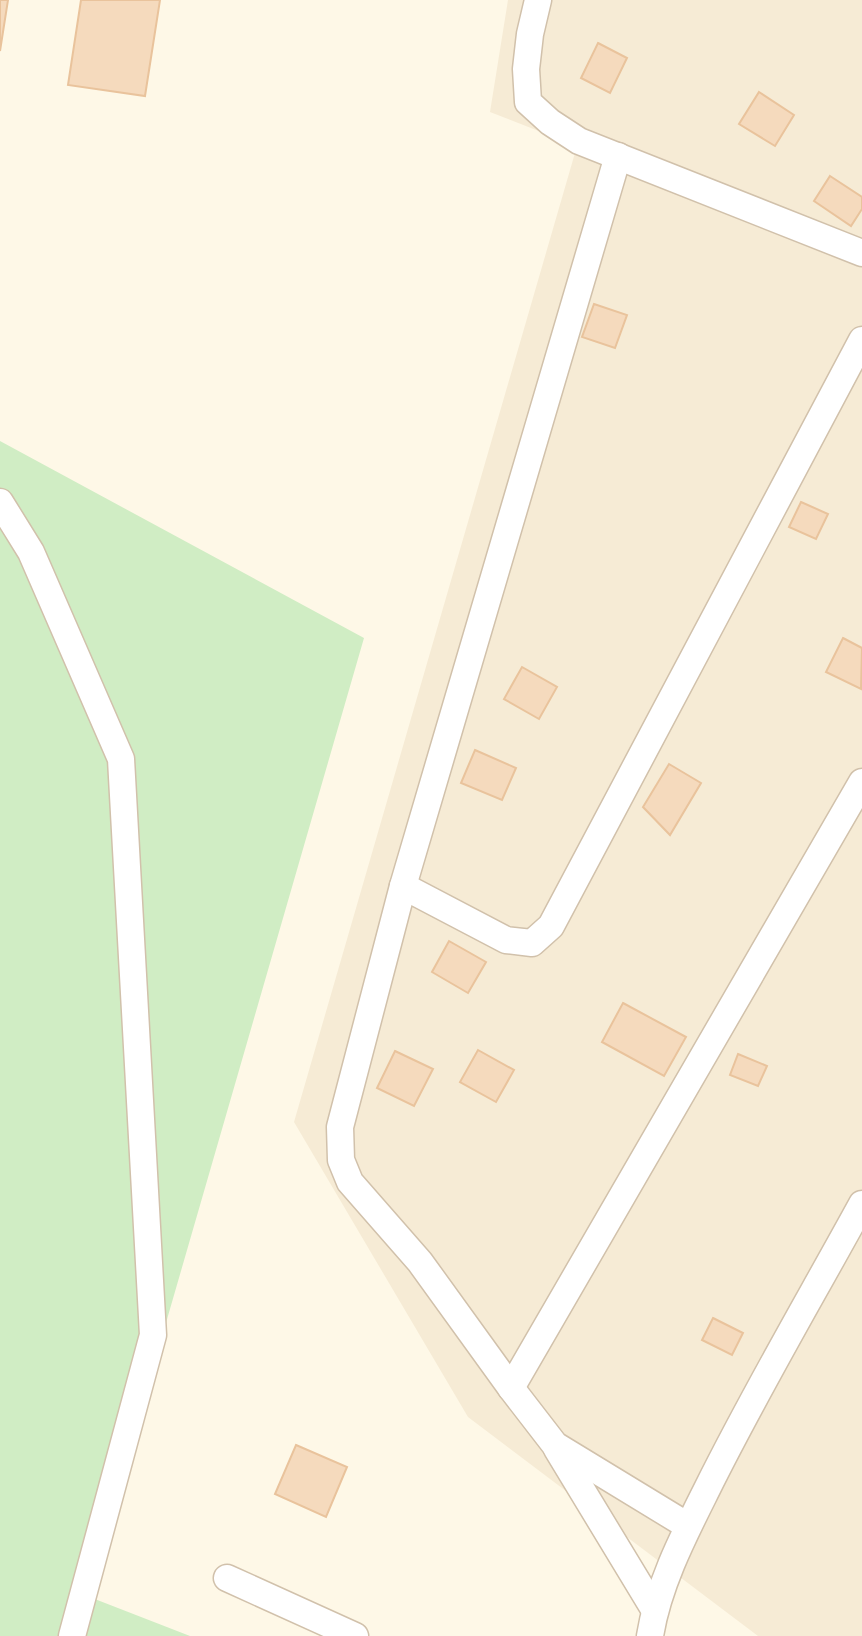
<svg xmlns="http://www.w3.org/2000/svg" width="862" height="1636" viewBox="0 0 862 1636" font-family="'Noto Sans',sans-serif">
<rect width="100%" height="100%" fill="#fef8e7"/>
<polygon fill="#f6ebd5" points="508,0 862,0 862,1636 758,1636 468,1417 294,1122 577,146 490,112"/>
<polygon fill="#d0edc4" points="0,441 364,638 87,1596 190,1636 0,1636"/>
<g fill="#f5dabd" stroke="#e9c39c" stroke-width="2">
<polygon points="0,0 8,0 0,51"/>
<polygon points="81,0 160,0 145,96 68,85"/>
<polygon points="598,43 627,58 610,93 581,78"/>
<polygon points="759,92 794,115 775,146 739,124"/>
<polygon points="830,176 862,197 862,209 851,226 814,201"/>
<polygon points="594,304 627,315 615,348 582,337"/>
<polygon points="801,502 828,514 816,539 789,527"/>
<polygon points="843,638 862,648 861,689 826,672"/>
<polygon points="522,667 557,687 539,719 504,699"/>
<polygon points="475,750 516,768 502,800 461,783"/>
<polygon points="669,764 701,783 670,835 643,807"/>
<polygon points="449,941 486,962 468,993 432,972"/>
<polygon points="623,1003 686,1037 664,1076 602,1042"/>
<polygon points="478,1050 514,1070 496,1102 460,1082"/>
<polygon points="395,1051 433,1069 414,1106 377,1088"/>
<polygon points="738,1054 767,1066 758,1086 730,1075"/>
<polygon points="713,1318 743,1333 732,1355 702,1340"/>
<polygon points="296,1445 347,1467 326,1517 275,1494"/>
</g>
<g fill="none" stroke-linecap="round" stroke-linejoin="round">
<defs>
<g id="minor">
<polyline points="538,0 530,34 526,69 528,102 550,122 579,141 862,253"/>
<polyline points="618,156 403,886 340,1127 341,1160 350,1182 420,1262 511,1388 555,1445 688,1526"/>
<polyline points="0,502 31,552 121,759 153,1335 72,1636"/>
<polyline points="403,886 506,940 532,943 551,926 862,340"/>
<polyline points="511,1388 862,782"/>
<polyline points="557,1449 654,1609"/>
<polyline points="227,1578 355,1636"/>
<path d="M650,1636C658,1585 684,1535 707,1489C755,1392 810,1299 862,1204"/>
</g>
</defs>
<use href="#minor" stroke="#d1c1ab" stroke-width="29"/>
<use href="#minor" stroke="#fff" stroke-width="26"/>
</g>
</svg>
